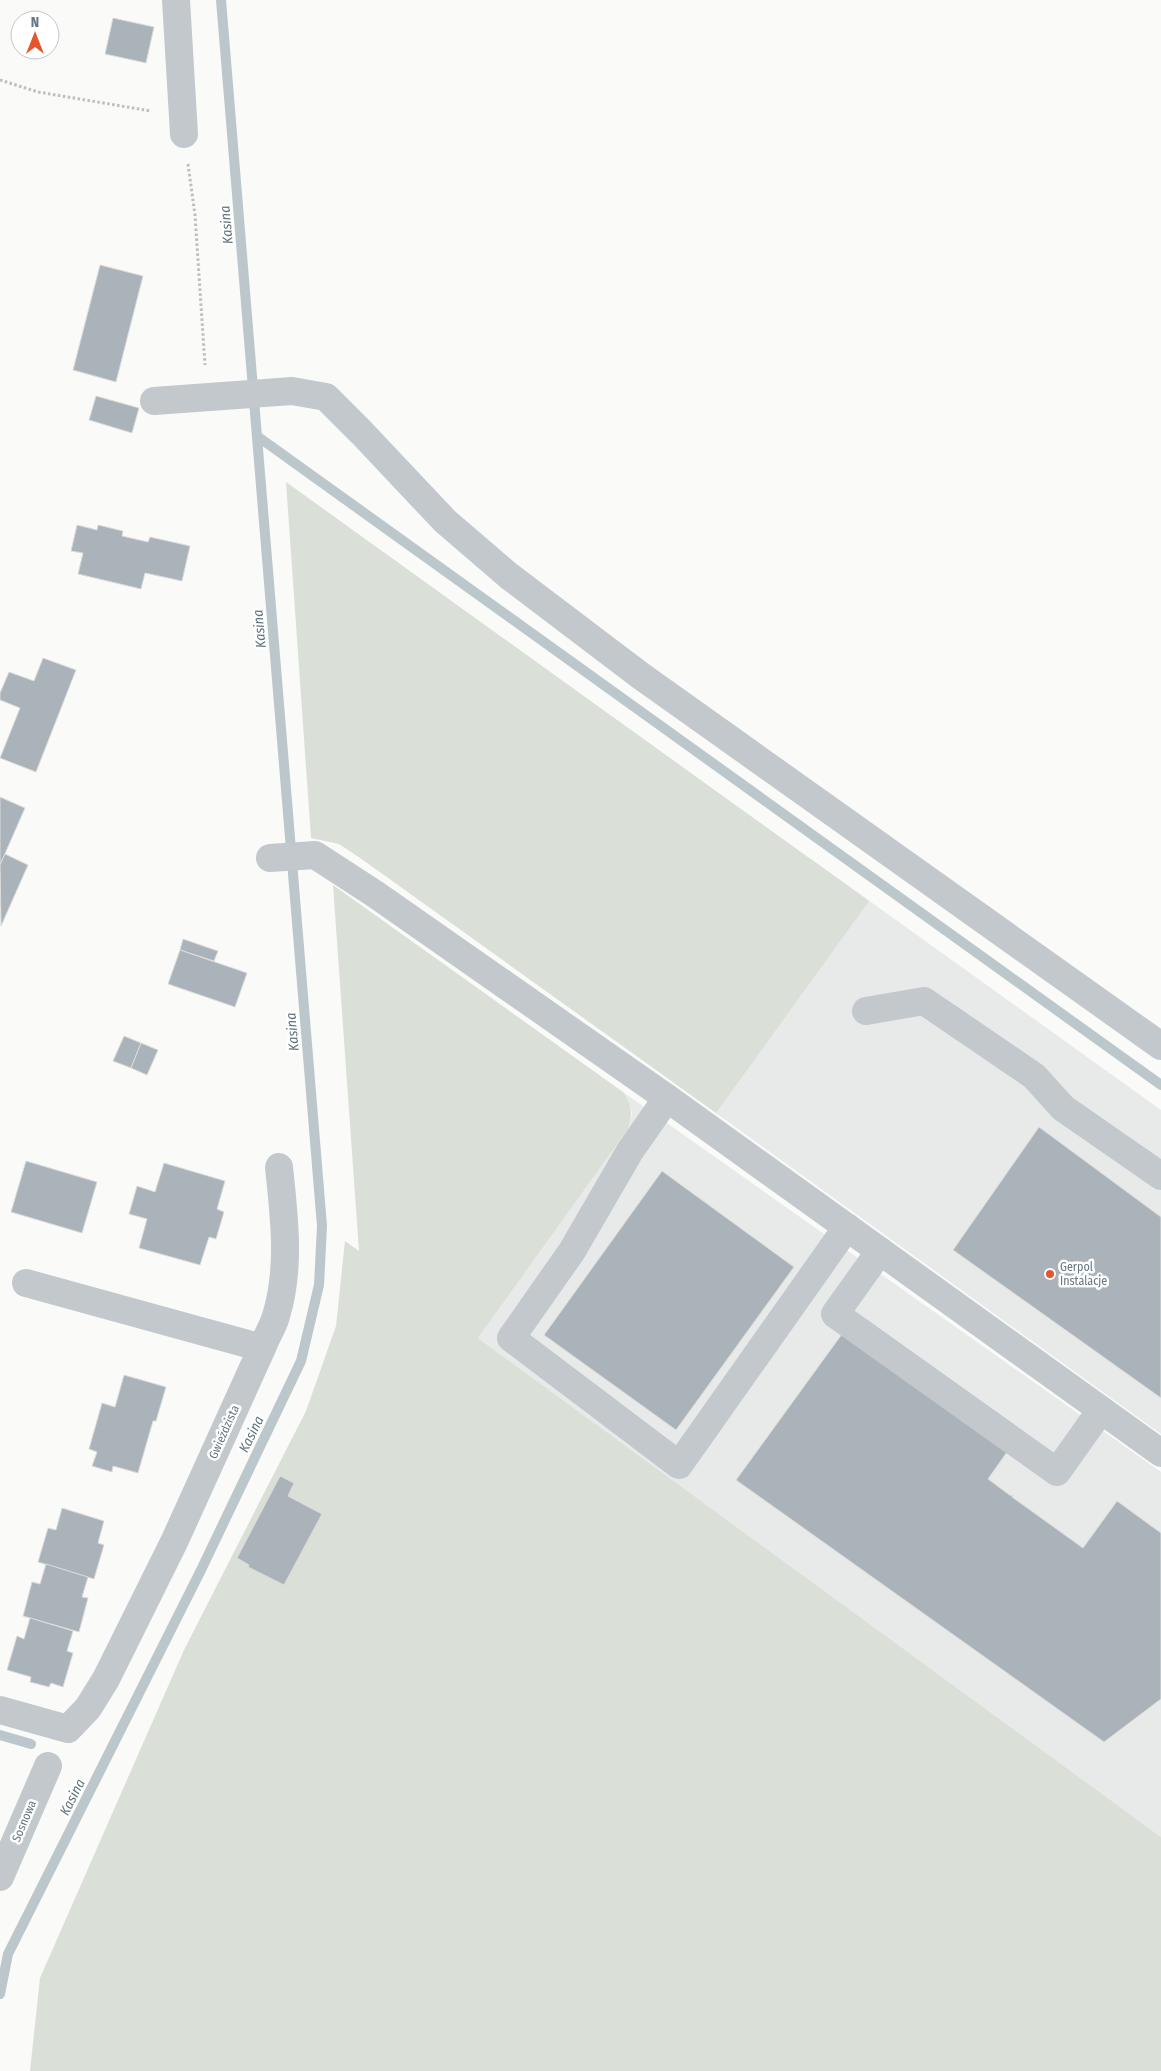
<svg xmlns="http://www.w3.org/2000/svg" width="1161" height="2071" viewBox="0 0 1161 2071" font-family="'Fira Sans Condensed',sans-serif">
<rect width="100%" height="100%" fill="#fafaf8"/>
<g fill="#e8e9e9">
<polygon points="811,859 1161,1110 1161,1434 659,1072"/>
<polygon points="623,1092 1161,1472 1161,1837 478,1338 628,1129 632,1115 631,1108"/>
</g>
<g fill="#dadfd7">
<polygon points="286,482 869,901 716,1113 363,860 339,844 311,838"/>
<path d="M333,885L623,1092C632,1105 633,1114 628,1129L478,1338L1161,1837V2071H30L40,1978L184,1650L306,1411L336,1326L345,1241L359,1251Z"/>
</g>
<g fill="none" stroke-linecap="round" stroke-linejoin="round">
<g stroke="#bbc7cb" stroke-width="10">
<polyline points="257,436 1161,1085"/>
<polyline points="0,1735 31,1744"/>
<polyline points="0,1994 8,1954 201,1570 301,1361 319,1285 322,1226 221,0"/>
</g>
</g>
<g fill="#aab3b9" stroke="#dcdcda">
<polygon points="113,18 154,27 146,63 105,54"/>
<polygon points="100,265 143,276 116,382 73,370"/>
<polygon points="96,396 139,408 132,433 89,420"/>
<polygon points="77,525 97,530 98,525 123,531 122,536 148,542 150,537 190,546 182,581 145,573 141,589 78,574 83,553 71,551"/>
<polygon points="43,658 76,670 36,772 0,758 20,708 0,700 0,693 9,672 34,681"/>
<polygon points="0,797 25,808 0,865"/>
<polygon points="5,854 28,865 1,926 0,865"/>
<polygon points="183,939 218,951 214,961 180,950"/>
<polygon points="180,950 247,973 235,1007 168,984"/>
<polygon points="124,1036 141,1043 131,1068 113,1061"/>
<polygon points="141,1043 158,1050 147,1075 131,1068"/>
<polygon points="1039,1127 1161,1217 1161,1398 953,1250"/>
<polygon points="26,1161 97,1182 82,1233 11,1212"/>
<polygon points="164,1163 225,1181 217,1209 224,1212 216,1239 209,1237 200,1265 139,1248 147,1219 129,1214 137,1186 155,1192"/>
<polygon points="662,1171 794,1267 676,1430 544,1335"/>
<polygon points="842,1334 1007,1452 988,1479 1011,1496 1014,1495 1012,1497 1083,1548 1117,1501 1161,1533 1161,1699 1104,1742 736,1480"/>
<polygon points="124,1375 166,1387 156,1421 153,1421 138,1473 113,1466 112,1472 92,1466 97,1452 89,1449 102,1403 115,1407"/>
<polygon points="280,1476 294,1483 288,1496 322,1514 284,1585 248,1567 249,1565 237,1558"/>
<polygon points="62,1508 104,1521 98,1543 104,1545 94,1579 38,1562 48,1528 56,1530"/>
<polygon points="46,1564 88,1577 82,1597 88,1598 79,1632 23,1616 32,1582 40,1584"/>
<polygon points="30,1618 73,1631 67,1651 73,1653 63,1687 51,1683 49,1687 30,1682 31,1677 7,1670 17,1636 24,1639"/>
</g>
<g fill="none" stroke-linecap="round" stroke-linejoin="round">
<g stroke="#bbbfc2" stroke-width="3" stroke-dasharray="2.5 2.5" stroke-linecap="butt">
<polyline points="0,80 38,92 151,111"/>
<polyline points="188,164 195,215 205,365"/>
</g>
<g stroke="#c3c8cc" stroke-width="28">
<polyline points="176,0 184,134"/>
<polyline points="154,401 292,391 326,397 362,433 445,521 509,576 641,676 1161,1046"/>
<polyline points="270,858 315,855 375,894 667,1098 1161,1453"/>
<polyline points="866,1011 924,1001 1034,1076 1063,1108 1161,1176"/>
<polyline points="667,1098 630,1151 572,1251 511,1338 679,1465 847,1227"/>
<polyline points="880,1251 835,1314 1057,1472 1101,1410"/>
<path d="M262,1348C266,1337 273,1327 276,1316C291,1267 284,1216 279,1167"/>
<polyline points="0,1710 68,1729 88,1708 106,1679 175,1540 262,1348 26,1283"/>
<polyline points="0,1877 48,1766"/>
</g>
</g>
<circle fill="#e4572e" stroke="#fff" stroke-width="2" cx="1050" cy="1274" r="5"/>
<g text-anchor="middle" stroke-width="5" stroke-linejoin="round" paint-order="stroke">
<g font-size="12" fill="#657683" stroke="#fff" text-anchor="start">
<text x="1060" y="1271">Gerpol<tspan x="1060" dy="14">Instalacje</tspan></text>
</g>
<g font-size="12" fill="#657683" stroke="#fff">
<text transform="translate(224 1432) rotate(-66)" y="4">Gwieździsta</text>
<text transform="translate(24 1821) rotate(-67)" y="4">Sosnowa</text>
</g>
<g font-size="14" font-style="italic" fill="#60757c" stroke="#fff">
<text transform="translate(226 225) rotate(-95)" y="5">Kasina</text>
<text transform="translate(259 629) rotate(-95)" y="5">Kasina</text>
<text transform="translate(292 1032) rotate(-95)" y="5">Kasina</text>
<text transform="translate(251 1434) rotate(-64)" y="5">Kasina</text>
<text transform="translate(72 1797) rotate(-63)" y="5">Kasina</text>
</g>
</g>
<g transform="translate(35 35)"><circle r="24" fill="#ffffff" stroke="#c1c8cd"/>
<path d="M0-4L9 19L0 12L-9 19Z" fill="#e4572e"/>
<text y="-8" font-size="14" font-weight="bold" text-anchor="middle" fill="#657683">N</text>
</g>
</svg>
